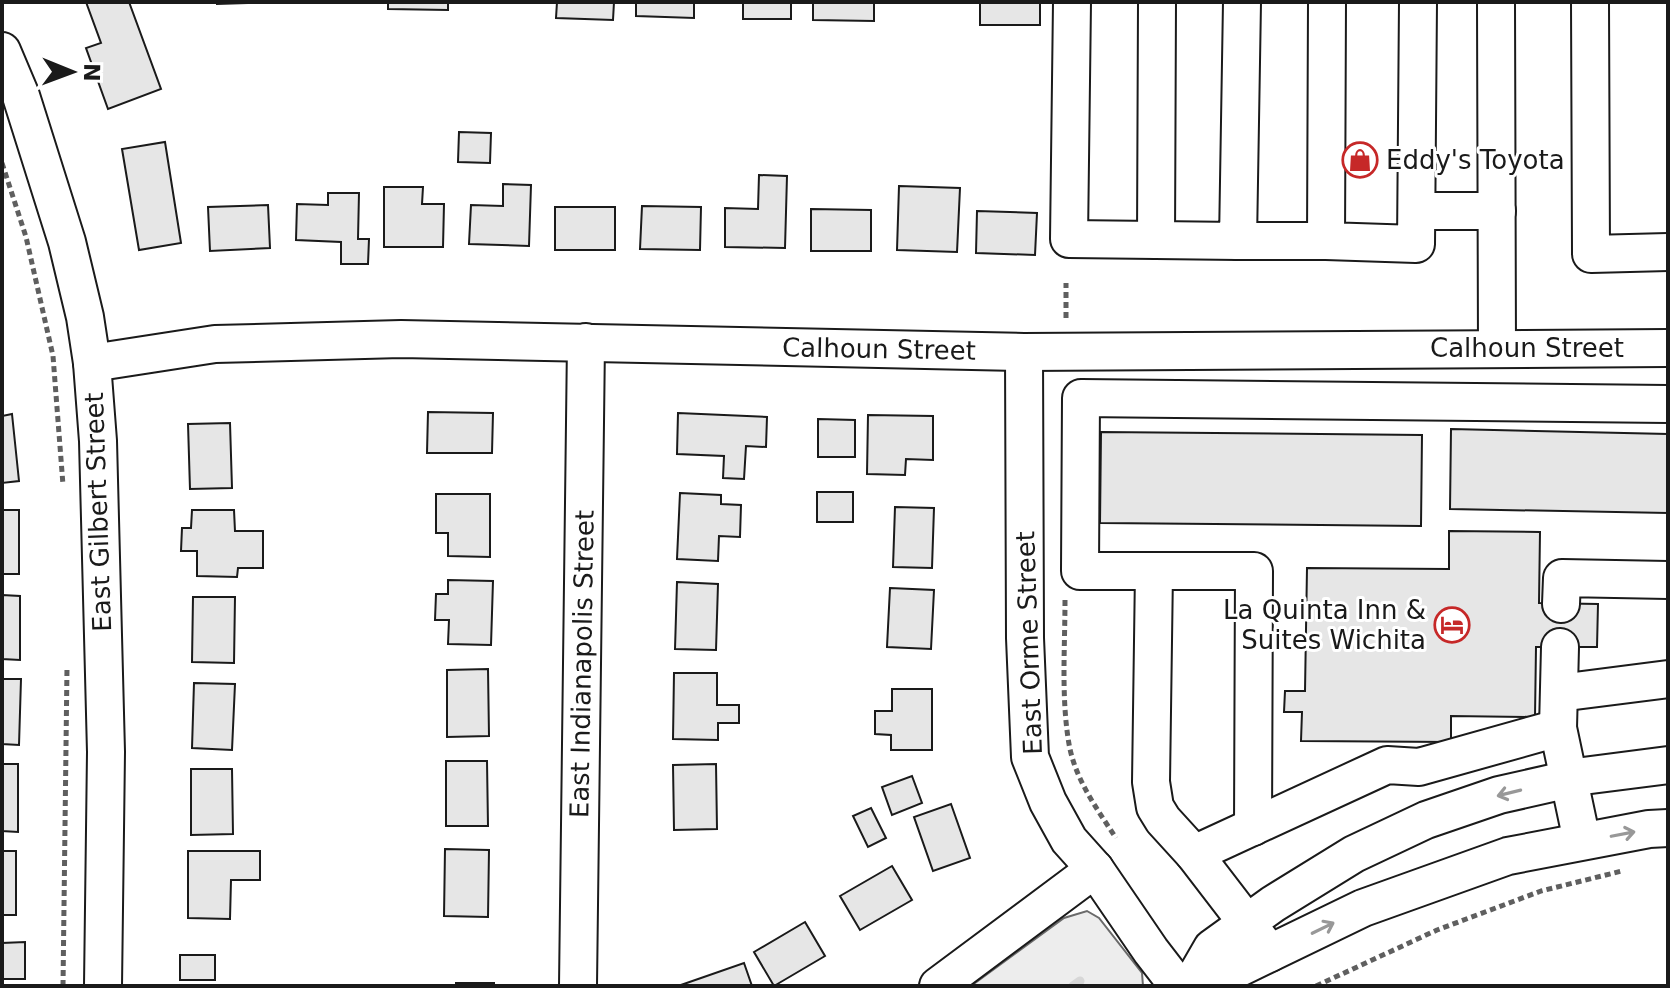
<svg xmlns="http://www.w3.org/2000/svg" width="1670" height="988" viewBox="0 0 1670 988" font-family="'DejaVu Sans',sans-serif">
<rect width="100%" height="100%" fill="#fff"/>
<polygon fill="#ededed" stroke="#6a6a6a" stroke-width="2" points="1087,911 1099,918 1142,973 1143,986 971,986 1064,918"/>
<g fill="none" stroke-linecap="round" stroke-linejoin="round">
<polyline stroke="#d7d7d7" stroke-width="9" points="1073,986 1080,981"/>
</g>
<g fill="#e6e6e6" stroke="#1a1a1a" stroke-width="2">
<polygon points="86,2 129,2 161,89 108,109 86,48 101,43"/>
<polygon points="217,2 275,2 217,4"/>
<polygon points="388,2 448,2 448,10 388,9"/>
<polygon points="557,2 614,2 613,20 556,18"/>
<polygon points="636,2 694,2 694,18 636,16"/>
<rect x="743" y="2" width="48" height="17"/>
<polygon points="813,2 874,2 874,21 813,20"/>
<rect x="980" y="2" width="60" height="23"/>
<polygon points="459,132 491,133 490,163 458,162"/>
<polygon points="165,142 181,243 139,250 122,149"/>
<polygon points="759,175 787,176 785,248 725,247 725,208 758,209"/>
<polygon points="503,184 531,185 529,246 469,244 471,205 503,206"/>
<polygon points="899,186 960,188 957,252 897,250"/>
<polygon points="384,187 423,187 422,204 444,204 443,247 384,247"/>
<polygon points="328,193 359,193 358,239 369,239 368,264 341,264 341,242 296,240 297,204 328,205"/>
<polygon points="268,205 270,248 210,251 208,207"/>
<polygon points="642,206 701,207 700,250 640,249"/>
<rect x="555" y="207" width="60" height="43"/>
<polygon points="811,209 871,210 871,251 811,251"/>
<polygon points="977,211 1037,213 1035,255 976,253"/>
<polygon points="428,412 493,413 492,453 427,453"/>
<polygon points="678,413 767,417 766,447 746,446 744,479 723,478 724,456 677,454"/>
<polygon points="12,414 19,481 2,483 2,416"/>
<polygon points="868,415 933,416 933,460 906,459 905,475 867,474"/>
<polygon points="818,419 855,420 855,457 818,457"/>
<polygon points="230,423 232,488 190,489 188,424"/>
<polygon points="1451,429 1668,434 1668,513 1450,509"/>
<polygon points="1101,432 1422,435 1421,526 1100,523"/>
<rect x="817" y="492" width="36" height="30"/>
<polygon points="680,493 721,495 721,504 741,505 740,537 719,536 718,561 677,559"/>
<polygon points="436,494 490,494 490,557 448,556 448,533 436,533"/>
<polygon points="895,507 934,508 932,568 893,567"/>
<rect x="2" y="510" width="17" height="64"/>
<polygon points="192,510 234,510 235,531 263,531 263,568 238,568 237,577 197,576 197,551 181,551 182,528 191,528"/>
<polygon points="1449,531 1540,532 1539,603 1598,604 1597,647 1536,647 1535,717 1451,716 1451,742 1301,741 1302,712 1284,712 1285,691 1305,691 1307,568 1449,569"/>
<polygon points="448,580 493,581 491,645 448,644 449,620 435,620 436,594 448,594"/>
<polygon points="677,582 718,584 716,650 675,649"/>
<polygon points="890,588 934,590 931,649 887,647"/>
<polygon points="2,595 20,596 20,660 2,659"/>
<polygon points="193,597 235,597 234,663 192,662"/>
<polygon points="488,669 489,736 447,737 447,670"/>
<polygon points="674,673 717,673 717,705 739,705 739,723 718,723 718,740 673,739"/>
<polygon points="2,679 21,679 19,745 2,744"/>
<polygon points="194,683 235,684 232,750 192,748"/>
<polygon points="892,689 932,689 932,750 891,750 891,735 875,734 875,711 892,711"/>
<polygon points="446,761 487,761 488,826 446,826"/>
<polygon points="2,764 18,764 18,832 2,831"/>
<polygon points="716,764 717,829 674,830 673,765"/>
<polygon points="191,769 232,769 233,834 191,835"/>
<polygon points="912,776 922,803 892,815 882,787"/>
<polygon points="951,804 970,858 933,871 914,817"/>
<polygon points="871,808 886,838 868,847 853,816"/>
<polygon points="445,849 489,850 488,917 444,916"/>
<rect x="2" y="851" width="14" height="64"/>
<polygon points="188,851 260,851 260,880 231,880 230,919 188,918"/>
<polygon points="892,866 912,900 860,930 840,896"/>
<polygon points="805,922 825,956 774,986 754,952"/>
<polygon points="25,942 25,979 2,979 2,943"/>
<rect x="180" y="955" width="35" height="25"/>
<polygon points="744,963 752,986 678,986"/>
<rect x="456" y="983" width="38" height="3"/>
</g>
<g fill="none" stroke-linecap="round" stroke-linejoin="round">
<defs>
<g id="minor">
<polyline points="1072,2 1069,239 1156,240"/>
<polyline points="1157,2 1156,240 1238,241 1242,2"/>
<polyline points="1327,2 1326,241 1416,244 1418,2"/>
<polyline points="1496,2 1497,349"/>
<polyline points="1590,2 1591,254 1668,252"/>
<polyline points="2,51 21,96 67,242 85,317 92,363 98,441 106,752 103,986"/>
<polyline points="1417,211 1497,211"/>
<polyline points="1238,241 1326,241"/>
<polyline points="1024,352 1025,638 1030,757 1048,802 1069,840 1095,869 1151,951 1178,986"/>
<polyline points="92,363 215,344 401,339 1024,352 1668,348"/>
<polyline points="1154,571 1080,571 1081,398 1668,404"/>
<polyline points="1561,604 1562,578 1668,580"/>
<polyline points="1560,647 1558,728 1582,841"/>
<polyline points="1559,693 1668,679"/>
<polyline points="1253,827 1254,571 1154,571 1151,782 1155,807 1163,820 1194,854 1270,953"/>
<polyline points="1194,854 1387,765 1419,767 1558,728"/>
<polyline points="578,986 586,342"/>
<polyline points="938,986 1095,869"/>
<polyline points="1190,986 1212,948 1273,904 1354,854 1426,820 1499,795 1583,776 1668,765"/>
<polyline points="1202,986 1363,908 1508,856 1649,829 1668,828"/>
</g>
</defs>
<use href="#minor" stroke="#1a1a1a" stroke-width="40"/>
<g stroke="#5f5f5f" stroke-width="5" stroke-dasharray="6 4" stroke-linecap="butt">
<polyline points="2,163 26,237 53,356 63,485"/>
<polyline points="1066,318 1066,283"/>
<path d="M1065,600C1065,647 1061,698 1069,744C1075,779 1097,809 1116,838"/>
<polyline points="63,986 67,667"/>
<polyline points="1316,986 1437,930 1541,891 1622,871"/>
</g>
<use href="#minor" stroke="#fff" stroke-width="36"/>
</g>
<defs><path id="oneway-shaft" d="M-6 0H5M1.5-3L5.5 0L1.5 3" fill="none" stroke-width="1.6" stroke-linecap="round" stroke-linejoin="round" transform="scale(2)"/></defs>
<g stroke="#989898">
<use href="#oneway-shaft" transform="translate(1509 793) rotate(166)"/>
<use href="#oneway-shaft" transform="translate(1623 834) rotate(-11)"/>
<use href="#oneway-shaft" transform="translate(1323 928) rotate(-26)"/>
</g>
<defs>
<symbol id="shop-ring" viewBox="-11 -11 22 22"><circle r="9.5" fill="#fff" stroke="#c62828" stroke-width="1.5"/><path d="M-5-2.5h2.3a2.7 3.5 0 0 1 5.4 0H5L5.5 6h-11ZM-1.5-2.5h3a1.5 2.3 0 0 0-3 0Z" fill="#c62828"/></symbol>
<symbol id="hotel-ring" viewBox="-11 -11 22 22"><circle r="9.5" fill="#fff" stroke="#c62828" stroke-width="1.5"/><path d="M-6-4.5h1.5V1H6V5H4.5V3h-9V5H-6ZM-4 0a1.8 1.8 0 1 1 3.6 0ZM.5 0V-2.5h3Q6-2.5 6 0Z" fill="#c62828"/></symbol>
</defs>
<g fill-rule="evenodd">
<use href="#shop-ring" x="1340" y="140" width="40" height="40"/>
<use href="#hotel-ring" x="1432" y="605" width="40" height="40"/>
</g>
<g text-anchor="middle" stroke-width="6" stroke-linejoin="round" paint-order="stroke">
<g font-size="26" fill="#1a1a1a" stroke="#fff" text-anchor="start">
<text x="1386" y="169">Eddy's Toyota</text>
<text x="1426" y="619" text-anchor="end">La Quinta Inn &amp;<tspan x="1426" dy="30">Suites Wichita</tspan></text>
</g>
<g font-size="26" fill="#1a1a1a" stroke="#fff">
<text x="1527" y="357">Calhoun Street</text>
<text transform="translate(879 349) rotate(1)" y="9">Calhoun Street</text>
<text transform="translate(98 512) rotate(-92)" y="9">East Gilbert Street</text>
<text transform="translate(1029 643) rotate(-92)" y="9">East Orme Street</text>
<text transform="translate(582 664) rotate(-89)" y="9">East Indianapolis Street</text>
</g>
</g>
<rect width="1670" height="988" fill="none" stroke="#1a1a1a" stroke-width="8"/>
<g transform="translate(72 72) rotate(91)" stroke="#ffffff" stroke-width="6" paint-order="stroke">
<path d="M0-6L14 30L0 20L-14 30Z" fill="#1a1a1a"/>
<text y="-12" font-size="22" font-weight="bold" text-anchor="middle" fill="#1a1a1a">N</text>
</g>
</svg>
